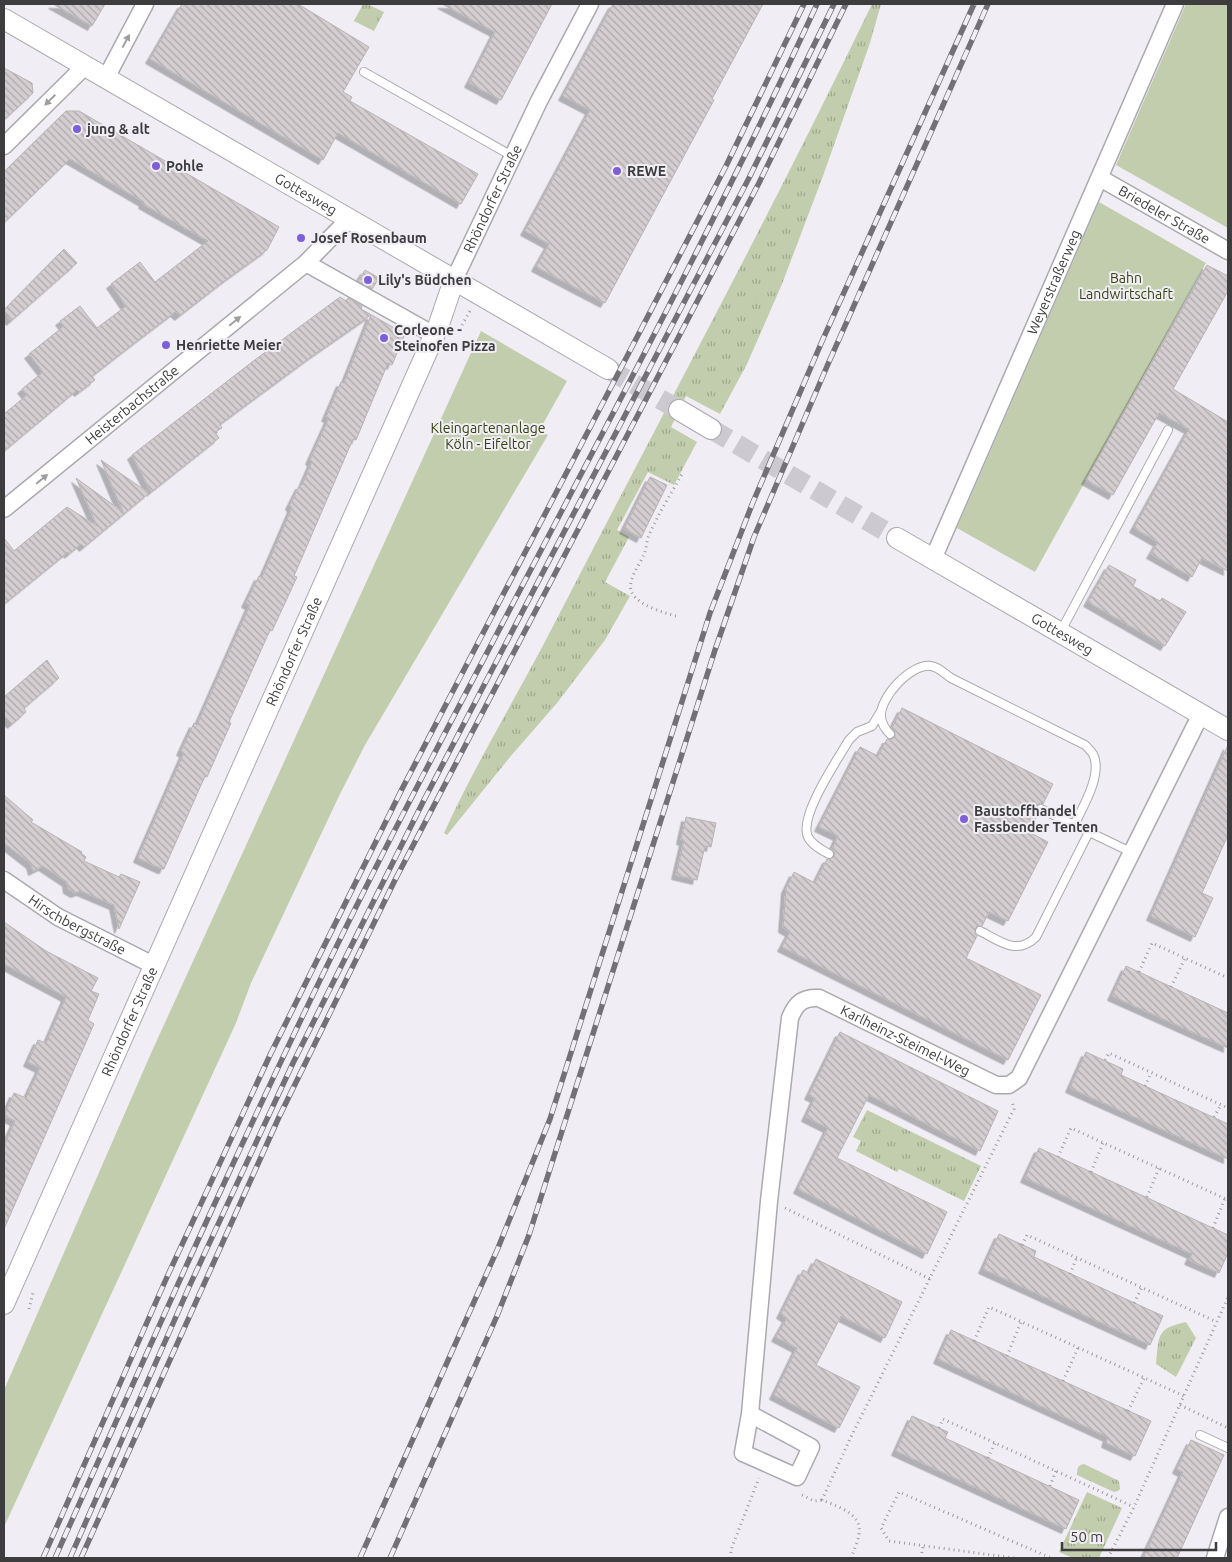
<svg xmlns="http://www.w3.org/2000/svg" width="1232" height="1562" viewBox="0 0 1232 1562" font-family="Ubuntu,sans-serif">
<defs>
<pattern id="grass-tufts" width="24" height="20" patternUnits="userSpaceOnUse" patternTransform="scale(1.25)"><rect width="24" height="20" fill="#c2cdad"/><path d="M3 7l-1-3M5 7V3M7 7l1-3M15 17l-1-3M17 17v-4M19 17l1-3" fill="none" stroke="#9fa88e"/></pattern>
<pattern id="building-back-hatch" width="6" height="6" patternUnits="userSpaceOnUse" patternTransform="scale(1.25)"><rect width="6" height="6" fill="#d4ced1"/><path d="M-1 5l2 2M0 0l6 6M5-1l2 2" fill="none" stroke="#ada8ab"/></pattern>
<filter id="shadow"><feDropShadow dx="-4.5" dy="4.5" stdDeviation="0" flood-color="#0004"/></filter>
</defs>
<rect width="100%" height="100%" fill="#f0eef4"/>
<g fill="url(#grass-tufts)">
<polygon points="363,4 367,4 384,12 374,31 354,21"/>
<path d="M872,4H881L870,43L823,176L782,284L747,364L720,414L686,396L671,427L697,442L674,485L648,472L617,530L629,537L605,582L630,596L605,640L557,703L510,757L447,835L444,833C475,765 514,701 549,634C657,424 770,216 872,4Z"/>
<polygon points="867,1110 981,1166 964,1201 899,1169 897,1172 856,1151 861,1141 853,1137"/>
<path d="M1186,1322L1196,1338L1176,1377L1156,1364C1159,1336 1156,1328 1186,1322Z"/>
<path d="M1084,1464L1119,1481L1120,1489L1118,1491L1114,1492L1077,1475C1077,1470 1077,1465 1084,1464Z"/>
<polygon points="1087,1492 1122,1508 1099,1558 1073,1558 1059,1552"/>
</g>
<g fill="#c2cdad">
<polygon points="1186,4 1228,4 1228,228 1116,165"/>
<polygon points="1099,202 1206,263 1035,572 957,528"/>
<polygon points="481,331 567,381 539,431 548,435 365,745 339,796 251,983 236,1023 4,1527 4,1390 152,1051"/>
</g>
<g fill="url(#building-back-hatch)" stroke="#b8b3b5" filter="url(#shadow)">
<polygon points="53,4 105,4 92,26"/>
<polygon points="182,4 298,4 369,47 343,92 352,97 350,101 478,174 461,204 338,133 323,160 150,59"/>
<polygon points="442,4 552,4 501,100 469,83 495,32"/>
<polygon points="613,4 763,4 712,99 714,100 605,303 536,267 549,244 525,231 590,110 563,96"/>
<polygon points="4,68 32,83 33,93 4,120"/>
<polygon points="66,111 79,111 279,227 267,250 228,278 179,316 175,312 133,344 92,376 95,380 79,392 77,390 4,451 4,414 27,395 22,389 43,372 29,354 64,326 60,321 80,306 97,328 126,306 111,284 140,262 155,282 208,241 143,204 144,202 70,159 4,223 4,172"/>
<polygon points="64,249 77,263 11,321 4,312 4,310"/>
<polygon points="1207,265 1228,276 1228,291 1173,389 1228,422 1228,571 1202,558 1192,577 1151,554 1158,542 1134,528 1189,429 1159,413 1113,495 1086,480"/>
<polygon points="365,270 379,278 372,289 358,281"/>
<polygon points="340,297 346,301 348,298 362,306 361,309 405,334 392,365 388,363 356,440 353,439 294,576 297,577 272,631 270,630 229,722 231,723 207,777 205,776 164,869 162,869 138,858 184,753 181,751 194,723 197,725 250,605 246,603 259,576 262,577 292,508 290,505 300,485 302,485 312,462 310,460 329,418 326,417 341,382 344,383 371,315 312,356 220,424 222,428 215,432 219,438 151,492 132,455 252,362"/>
<polygon points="101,460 149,493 84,547 81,544 69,554 68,552 4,604 4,538 14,551 67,507 97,526 76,478 123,512"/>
<polygon points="650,477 667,485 641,538 624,529"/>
<polygon points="1109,565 1136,580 1133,586 1160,601 1162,598 1186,612 1165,646 1088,602"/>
<polygon points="47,660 59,678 24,708 26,712 12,724 4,716 4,697"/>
<polygon points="902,708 1053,784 1043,804 1040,803 1036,806 1035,810 1038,814 1029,832 1048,842 1008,921 989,912 982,926 977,926 975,929 975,934 977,936 966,958 1041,995 1008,1060 782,947 790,932 783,928 786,889 794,872 815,883 827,859 834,857 835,853 832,849 838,836 819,827 860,747 878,756 887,739 892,739 895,736 895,732 892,728"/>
<polygon points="1228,745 1228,835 1202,893 1213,898 1195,937 1151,916"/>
<polygon points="4,795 33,820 31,822 82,852 81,853 86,857 84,861 119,877 121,874 140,882 119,929 114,905 81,891 75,893 68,889 67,882 43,866 33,871 31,864 4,843"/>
<polygon points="686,817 716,823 711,847 705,846 697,880 676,875 684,841 681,840"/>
<polygon points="4,922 46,951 98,978 91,991 99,994 88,1020 94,1024 4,1229 4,1146 15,1121 4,1116 14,1093 26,1098 40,1068 28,1062 38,1040 46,1043 66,997 4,964"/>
<polygon points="1126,966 1228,1013 1228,1048 1112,996"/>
<polygon points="840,1032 998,1111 980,1151 869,1095 837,1158 947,1212 927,1254 798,1189 828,1128 806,1117 815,1098 809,1095"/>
<polygon points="1086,1052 1123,1069 1121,1075 1228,1124 1228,1159 1070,1088"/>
<polygon points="1039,1148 1228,1235 1228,1253 1219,1273 1189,1260 1192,1254 1025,1178"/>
<polygon points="999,1234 1036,1251 1034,1257 1163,1316 1150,1345 983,1269"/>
<polygon points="816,1259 902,1302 885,1338 841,1316 825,1348 816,1365 860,1387 839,1428 774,1395 797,1348 776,1337 787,1318 781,1314 803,1270 809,1273"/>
<polygon points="951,1330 1151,1421 1135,1456 1106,1443 1108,1437 938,1359"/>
<polygon points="912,1416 948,1432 945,1438 1079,1500 1066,1529 896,1451"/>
<polygon points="1191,1440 1224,1455 1177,1558 1143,1558 1183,1472 1177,1469"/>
</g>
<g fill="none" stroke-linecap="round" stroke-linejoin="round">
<g stroke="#cccad0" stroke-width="20" stroke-dasharray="20 10" stroke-linecap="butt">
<polyline points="608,369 679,410"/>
<polyline points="711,429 897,538"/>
</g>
<defs>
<g id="service">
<polyline points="364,72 512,156"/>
<polyline points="1061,631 1168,430"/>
<path d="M890,734C885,729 882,725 881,717C879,698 911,663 931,666C939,667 945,674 951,678L1085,745C1088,748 1091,751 1093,754C1103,774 1083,807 1074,825"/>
<polyline points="1041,809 1133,853"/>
<path d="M829,854C822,850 812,845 808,837C798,817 838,759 849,740L857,732L872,726L881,711"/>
<path d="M980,931C1000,941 1017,956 1036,937L1089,832"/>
<polyline points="1200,1435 1228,1448"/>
</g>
<g id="minor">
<polyline points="106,78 145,4"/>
<polyline points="4,146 85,66"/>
<path id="s1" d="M1100,178L1228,251"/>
<polyline points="306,263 434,335"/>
<path id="s2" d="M454,280L539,101L590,4"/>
<path id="s3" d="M4,509L306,263L349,219"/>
<path id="s4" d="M933,559L1175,4"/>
<path id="s5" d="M4,880L58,917L155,966"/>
<path id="s6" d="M750,1414L811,1447L797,1477L743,1453L750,1414L769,1201L790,1018C796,1003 803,997 819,998L996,1085H1009L1019,1078L1201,714"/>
<polyline points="1215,1558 1228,1517"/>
</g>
<g id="tertiary">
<path id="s7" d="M4,19L608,369"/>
<polyline points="679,410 711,429"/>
<path id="s8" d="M897,538L1228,730"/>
<path id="s9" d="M4,1304L438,327L454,280"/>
</g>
</defs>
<use href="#service" stroke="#aaa9ae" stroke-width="10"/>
<use href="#minor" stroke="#aaa9ae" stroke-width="19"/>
<use href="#tertiary" stroke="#aaa9ae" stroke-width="22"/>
<g stroke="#9c9b9f" stroke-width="3" stroke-dasharray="1 4" stroke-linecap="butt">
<polyline points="462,325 470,311"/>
<path d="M676,616C664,613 638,605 632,593C626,581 640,565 644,554C647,548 646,541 649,535C658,514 671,494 682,474"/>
<polyline points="1139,972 1152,943 1228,978"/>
<polyline points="1171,987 1185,958"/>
<polyline points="1228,1013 1228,1012"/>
<polyline points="1105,1060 1109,1053 1228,1108"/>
<polyline points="1145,1086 1151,1073"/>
<polyline points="1214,1117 1221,1105"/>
<polyline points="1058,1157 1071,1128 1228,1200"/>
<polyline points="1091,1172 1103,1143"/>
<polyline points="1147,1197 1159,1168"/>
<polyline points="785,1208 930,1279"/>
<polyline points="1213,1228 1225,1198"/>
<polyline points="1022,1245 1027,1235 1217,1322"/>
<polyline points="1070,1274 1077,1257"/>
<polyline points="1134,1303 1142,1287"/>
<polyline points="29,1309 33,1293"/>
<polyline points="974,1341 989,1307 1184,1396"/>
<polyline points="1007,1356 1021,1322"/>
<polyline points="1063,1381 1078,1348"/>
<polyline points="1180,1405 1228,1428"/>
<polyline points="1128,1411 1144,1378"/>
<polyline points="939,1428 943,1419 1134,1507"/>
<polyline points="988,1458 995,1443"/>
<polyline points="1050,1486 1056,1471"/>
<polyline points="802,1495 814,1501 822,1500"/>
<polyline points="730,1558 732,1547 759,1478"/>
<path d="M851,1558C854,1550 861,1536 859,1527C857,1512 834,1505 822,1500L849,1441L1014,1109L1012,1101"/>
<polyline points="921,1558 923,1546"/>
<polyline points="1014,1558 889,1541 881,1528 899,1492 1051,1558"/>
<polyline points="1108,1558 1134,1507 1228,1297"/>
</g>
<use href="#service" stroke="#fff" stroke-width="8"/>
<use href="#minor" stroke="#fff" stroke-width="16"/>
<use href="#tertiary" stroke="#fff" stroke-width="20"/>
<defs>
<g id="rail">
<polyline points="43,1558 167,1277 271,1053 402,789 726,166 804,4"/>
<path d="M55,1558C158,1328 260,1097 374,871C520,582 681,299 817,4"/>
<polyline points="70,1558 189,1287 293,1063 424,800 749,178 834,4"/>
<polyline points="81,1558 279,1117 395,880 759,183 846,4"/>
<polyline points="360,1558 498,1248 550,1119 710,613 753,502 823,339 974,4"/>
<polyline points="390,1558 497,1316 529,1235 715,650 754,537 828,364 988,4"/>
</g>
</defs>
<use href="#rail" stroke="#737175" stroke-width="5.5"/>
<use href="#rail" stroke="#f0eef4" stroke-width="4" stroke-dasharray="11" stroke-linecap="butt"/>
</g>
<defs><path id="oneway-solid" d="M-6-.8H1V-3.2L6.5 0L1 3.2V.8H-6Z" transform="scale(1.25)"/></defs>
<g fill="#9e9e9e">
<use href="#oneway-solid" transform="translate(126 41) rotate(-62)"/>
<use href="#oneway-solid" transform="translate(50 100) rotate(135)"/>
<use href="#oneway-solid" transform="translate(235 321) rotate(-39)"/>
<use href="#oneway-solid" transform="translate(42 479) rotate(-39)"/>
</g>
<g fill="#7e5fda" stroke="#f0eef4" stroke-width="2">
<circle cx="77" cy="129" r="5"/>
<circle cx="156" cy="166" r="5"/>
<circle cx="617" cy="171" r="5"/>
<circle cx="301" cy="238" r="5"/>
<circle cx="368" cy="280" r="5"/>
<circle cx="384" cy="338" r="5"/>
<circle cx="166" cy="345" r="5"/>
<circle cx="964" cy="819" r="5"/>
</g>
<g text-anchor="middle" stroke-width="4" stroke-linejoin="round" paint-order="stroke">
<g font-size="14" font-weight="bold" fill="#3d3c3e" stroke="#f0eef4" text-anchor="start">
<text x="87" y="134">jung &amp; alt</text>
<text x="166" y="171">Pohle</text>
<text x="627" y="176">REWE</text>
<text x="311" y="243">Josef Rosenbaum</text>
<text x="378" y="285">Lily's Büdchen</text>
<text x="394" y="335">Corleone -<tspan x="394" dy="16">Steinofen Pizza</tspan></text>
<text x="176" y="350">Henriette Meier</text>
<text x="974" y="816">Baustoffhandel<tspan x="974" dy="16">Fassbender Tenten</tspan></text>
</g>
<g font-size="14" fill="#3d3c3e" stroke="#f0eef4">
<text dy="5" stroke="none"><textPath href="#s7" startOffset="349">Gottesweg</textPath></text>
<text dy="5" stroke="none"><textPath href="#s2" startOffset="90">Rhöndorfer Straße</textPath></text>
<text dy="5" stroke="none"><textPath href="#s1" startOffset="74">Briedeler Straße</textPath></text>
<text dy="5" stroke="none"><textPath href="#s4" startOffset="302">Weyerstraßerweg</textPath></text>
<text dy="5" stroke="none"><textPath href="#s3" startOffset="165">Heisterbachstraße</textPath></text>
<text dy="5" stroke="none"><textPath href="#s8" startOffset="191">Gottesweg</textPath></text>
<text dy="5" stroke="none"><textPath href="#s9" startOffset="714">Rhöndorfer Straße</textPath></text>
<text dy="5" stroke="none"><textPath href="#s5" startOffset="86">Hirschbergstraße</textPath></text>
<text dy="5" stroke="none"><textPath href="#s9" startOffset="309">Rhöndorfer Straße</textPath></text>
<text dy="5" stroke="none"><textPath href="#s6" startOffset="734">Karlheinz-Steimel-Weg</textPath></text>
</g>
<g font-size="14" fill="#35430f" stroke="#f0eef4">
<text x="1126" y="283">Bahn<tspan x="1126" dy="16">Landwirtschaft</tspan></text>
<text x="488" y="433">Kleingartenanlage<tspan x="488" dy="16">Köln - Eifeltor</tspan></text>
</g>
</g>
<rect width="1232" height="1562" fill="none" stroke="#3d3c3e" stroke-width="10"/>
<path d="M1062 1542v8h154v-8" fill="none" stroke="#3d3c3e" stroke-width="2.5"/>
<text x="1070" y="1542" font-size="15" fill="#3d3c3e" stroke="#f0eef4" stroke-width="4" paint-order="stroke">50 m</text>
</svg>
